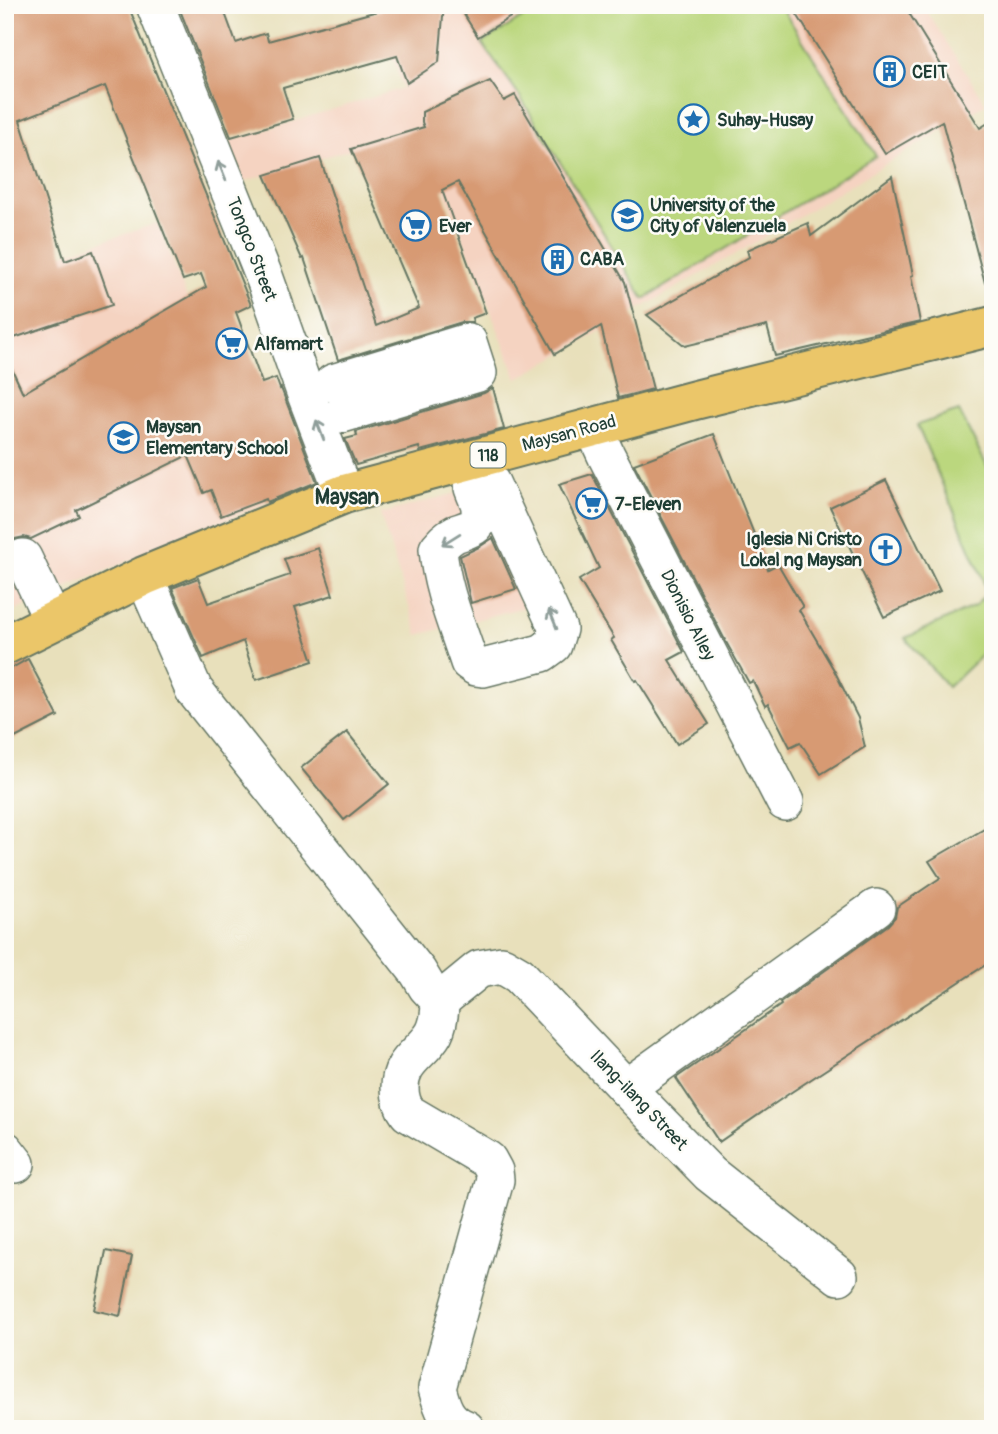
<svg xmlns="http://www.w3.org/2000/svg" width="998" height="1434" viewBox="0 0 998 1434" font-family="Pangolin,sans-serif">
<rect width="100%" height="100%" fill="#fdfcf7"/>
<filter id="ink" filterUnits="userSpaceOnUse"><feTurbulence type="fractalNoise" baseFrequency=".0143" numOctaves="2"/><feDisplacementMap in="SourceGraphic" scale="14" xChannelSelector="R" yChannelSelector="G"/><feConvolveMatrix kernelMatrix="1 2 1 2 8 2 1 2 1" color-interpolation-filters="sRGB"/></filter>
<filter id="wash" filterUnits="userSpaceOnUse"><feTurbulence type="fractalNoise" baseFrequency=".00686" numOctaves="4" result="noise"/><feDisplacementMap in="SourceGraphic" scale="28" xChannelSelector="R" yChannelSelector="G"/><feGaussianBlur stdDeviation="1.57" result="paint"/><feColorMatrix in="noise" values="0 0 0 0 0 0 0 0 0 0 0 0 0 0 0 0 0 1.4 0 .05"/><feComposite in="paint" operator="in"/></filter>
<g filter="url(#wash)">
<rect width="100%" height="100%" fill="#e8e0bb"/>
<g fill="#f5d3c1">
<polygon points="375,5 923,5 986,104 746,248 517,379 420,128 243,182 228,141 403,88"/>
<polygon points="158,223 267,503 56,592 5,615 5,273"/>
<polygon points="511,478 548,601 418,635 380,514"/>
</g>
<g fill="#bbd77e" stroke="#6d8a59" stroke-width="2">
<polygon points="542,5 780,5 876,156 644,299 517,92 482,43"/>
<polygon points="959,411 993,478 993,644 948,687 905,638 975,606 987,593 981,574 917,425"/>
</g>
<g id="blocks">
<g fill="#d79a73">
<polygon points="5,5 128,5 251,305 236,312 262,383 276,378 280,389 281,388 317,482 267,502 266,499 221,516 211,490 204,493 188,455 76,510 79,516 31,539 24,537 15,539 5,547 5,354 23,393 206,287 201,274 183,280 105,86 20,120 65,261 93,251 112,305 5,341"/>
<polygon points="178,5 222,5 236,43 266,33 268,41 381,10 379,5 444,5 439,62 407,83 397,56 283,88 293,119 231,137"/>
<polygon points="458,5 530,5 478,37"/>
<polygon points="791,5 904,5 980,128 993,120 993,282 985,283 942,121 885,154"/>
<polygon points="490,81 504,101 515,95 625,282 653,389 618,398 601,326 555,354 458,182 442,190 486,313 472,318 473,322 462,322 338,360 304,258 302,259 265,175 320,158 376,326 419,308 351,149 424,127 422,122 422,112"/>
<polygon points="892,176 913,275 911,276 920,322 775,356 767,326 685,346 647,315 749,257 747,250 808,223 811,236"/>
<polygon points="493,388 504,429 420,451 419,447 356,465 345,439 357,436 356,432 484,393"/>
<polygon points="714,434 768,569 778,564 803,607 799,610 834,670 858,718 865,747 821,774 800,742 790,747 768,704 765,706 753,681 749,683 726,642 634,464"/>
<polygon points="592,474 684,652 669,660 709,724 677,744 637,680 635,681 611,640 614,638 579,580 599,568 559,484"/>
<polygon points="886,480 940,591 884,617 830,507"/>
<polygon points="493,538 516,589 471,603 460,556 479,547"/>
<polygon points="318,548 333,595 295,607 313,661 256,680 243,641 203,658 172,588 198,578 208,603 290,575 284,559"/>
<polygon points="28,659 58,716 5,743 5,672"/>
<polygon points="347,732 389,784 344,820 301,768"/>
<polygon points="993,824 993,960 790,1093 719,1142 676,1078 781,1005 780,1003 888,925 895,917 897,907 940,878 929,861"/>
<polygon points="106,1251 132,1256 120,1316 94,1310"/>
</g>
</g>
</g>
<g filter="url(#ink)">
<use href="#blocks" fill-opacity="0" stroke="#657663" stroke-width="2"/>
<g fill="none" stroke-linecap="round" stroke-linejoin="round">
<defs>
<g id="minor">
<polyline points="155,5 265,279 305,392 344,494"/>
<polyline points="333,383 468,342 478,373 342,414"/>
<polyline points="593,427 606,455 785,802"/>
<path d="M473,488C475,494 480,503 480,509C482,528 468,529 455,534C447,538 443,543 438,549C441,588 457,625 469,662L476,667L483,668L542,653L553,645L558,629L491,483"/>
<polyline points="23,558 53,621"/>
<path d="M144,576L194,690L418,972L427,987L440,1001C440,1012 439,1023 434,1033C422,1054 400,1060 400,1088C400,1098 402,1105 408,1113L488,1160L494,1171L495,1180L437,1388C442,1407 446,1422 466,1429"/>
<polyline points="440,1001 479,969 502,965 519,975 626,1088 710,1174 839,1276"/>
<polyline points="626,1088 876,908"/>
<polyline points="5,1150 16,1164"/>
</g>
<polyline id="major" points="5,645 144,576 344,494 695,400 993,326"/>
</defs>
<use href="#minor" stroke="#657663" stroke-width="40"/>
<use href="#major" stroke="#657663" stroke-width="42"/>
<use href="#minor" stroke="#fff" stroke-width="37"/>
<use href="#major" stroke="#ebc669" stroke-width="38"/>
</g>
<defs><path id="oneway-shaft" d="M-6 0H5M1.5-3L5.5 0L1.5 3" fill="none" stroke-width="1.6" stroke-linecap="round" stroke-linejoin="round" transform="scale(1.75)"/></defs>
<g stroke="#8f9e9a">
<use href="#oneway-shaft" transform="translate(222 171) rotate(-112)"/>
<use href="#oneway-shaft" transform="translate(320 430) rotate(-111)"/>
<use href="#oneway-shaft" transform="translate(451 539) rotate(148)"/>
<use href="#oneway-shaft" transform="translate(553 619) rotate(-112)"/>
</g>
</g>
<defs>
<symbol id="building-ring" viewBox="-11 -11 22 22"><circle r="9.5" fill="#fdfcf7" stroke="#1f6fb2" stroke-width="1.5"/><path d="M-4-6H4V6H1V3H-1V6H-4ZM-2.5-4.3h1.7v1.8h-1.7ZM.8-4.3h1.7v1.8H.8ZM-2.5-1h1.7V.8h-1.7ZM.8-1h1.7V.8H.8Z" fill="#1f6fb2"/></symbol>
<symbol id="sight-ring" viewBox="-11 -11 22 22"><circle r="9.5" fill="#fdfcf7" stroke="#1f6fb2" stroke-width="1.5"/><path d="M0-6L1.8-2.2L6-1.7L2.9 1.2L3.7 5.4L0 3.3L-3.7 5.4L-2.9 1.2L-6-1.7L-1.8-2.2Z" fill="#1f6fb2"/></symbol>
<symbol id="university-ring" viewBox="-11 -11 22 22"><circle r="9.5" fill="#fdfcf7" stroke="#1f6fb2" stroke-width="1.5"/><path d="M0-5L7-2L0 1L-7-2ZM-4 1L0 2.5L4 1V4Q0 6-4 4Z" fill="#1f6fb2"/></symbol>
<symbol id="supermarket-ring" viewBox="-11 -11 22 22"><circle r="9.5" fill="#fdfcf7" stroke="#1f6fb2" stroke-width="1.5"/><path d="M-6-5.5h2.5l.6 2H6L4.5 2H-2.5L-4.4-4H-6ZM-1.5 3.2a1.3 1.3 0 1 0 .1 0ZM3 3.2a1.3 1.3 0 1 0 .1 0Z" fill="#1f6fb2"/></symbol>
<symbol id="school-ring" viewBox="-11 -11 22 22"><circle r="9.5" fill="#fdfcf7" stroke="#1f6fb2" stroke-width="1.5"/><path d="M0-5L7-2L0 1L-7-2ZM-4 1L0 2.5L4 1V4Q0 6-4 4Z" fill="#1f6fb2"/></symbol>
<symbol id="church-ring" viewBox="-11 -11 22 22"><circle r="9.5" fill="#fdfcf7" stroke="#1f6fb2" stroke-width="1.5"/><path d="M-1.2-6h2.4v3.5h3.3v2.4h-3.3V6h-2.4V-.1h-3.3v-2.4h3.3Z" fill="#1f6fb2"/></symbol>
</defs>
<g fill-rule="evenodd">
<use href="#building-ring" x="872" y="54" width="35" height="35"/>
<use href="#sight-ring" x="676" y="102" width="35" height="35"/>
<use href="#university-ring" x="610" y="198" width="35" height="35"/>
<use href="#supermarket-ring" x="398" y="208" width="35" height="35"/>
<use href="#building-ring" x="540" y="242" width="35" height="35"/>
<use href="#supermarket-ring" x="214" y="326" width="35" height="35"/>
<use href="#school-ring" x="106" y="420" width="35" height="35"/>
<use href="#supermarket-ring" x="574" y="486" width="35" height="35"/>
<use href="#church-ring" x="868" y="532" width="35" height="35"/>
</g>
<g text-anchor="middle" stroke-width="5" stroke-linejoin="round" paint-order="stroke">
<rect fill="#fdfcf7" stroke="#62766e" stroke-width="2" x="470.5" y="442.5" width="35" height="25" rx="5"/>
<g font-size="16" font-weight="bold" fill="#1f3d34">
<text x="488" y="461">118</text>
</g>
<g font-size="18" font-weight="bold" fill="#1f3d34" stroke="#fdfcf7" text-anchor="start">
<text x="912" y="78">CEIT</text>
<text x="717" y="126">Suhay-Husay</text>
<text x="650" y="211">University of the<tspan x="650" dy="21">City of Valenzuela</tspan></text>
<text x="439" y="232">Ever</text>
<text x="580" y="265">CABA</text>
<text x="254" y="350">Alfamart</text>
<text x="146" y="433">Maysan<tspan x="146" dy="21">Elementary School</tspan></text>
<text x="615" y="510">7-Eleven</text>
<text x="862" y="545" text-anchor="end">Iglesia Ni Cristo<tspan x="862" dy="21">Lokal ng Maysan</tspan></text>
</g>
<g font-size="18" fill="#1f3d34" stroke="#fdfcf7">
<text transform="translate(252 249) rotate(69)" y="6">Tongco Street</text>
<text transform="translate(569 433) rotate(-15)" y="6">Maysan Road</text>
<text transform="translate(688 615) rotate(63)" y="6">Dionisio Alley</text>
<text transform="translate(639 1100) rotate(46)" y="6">Ilang-ilang Street</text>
</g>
<g font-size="21" font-weight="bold" fill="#1f3d34" stroke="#fdfcf7">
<text x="347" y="504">Maysan</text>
</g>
</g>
<rect width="998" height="1434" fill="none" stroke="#fdfcf7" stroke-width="28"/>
</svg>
